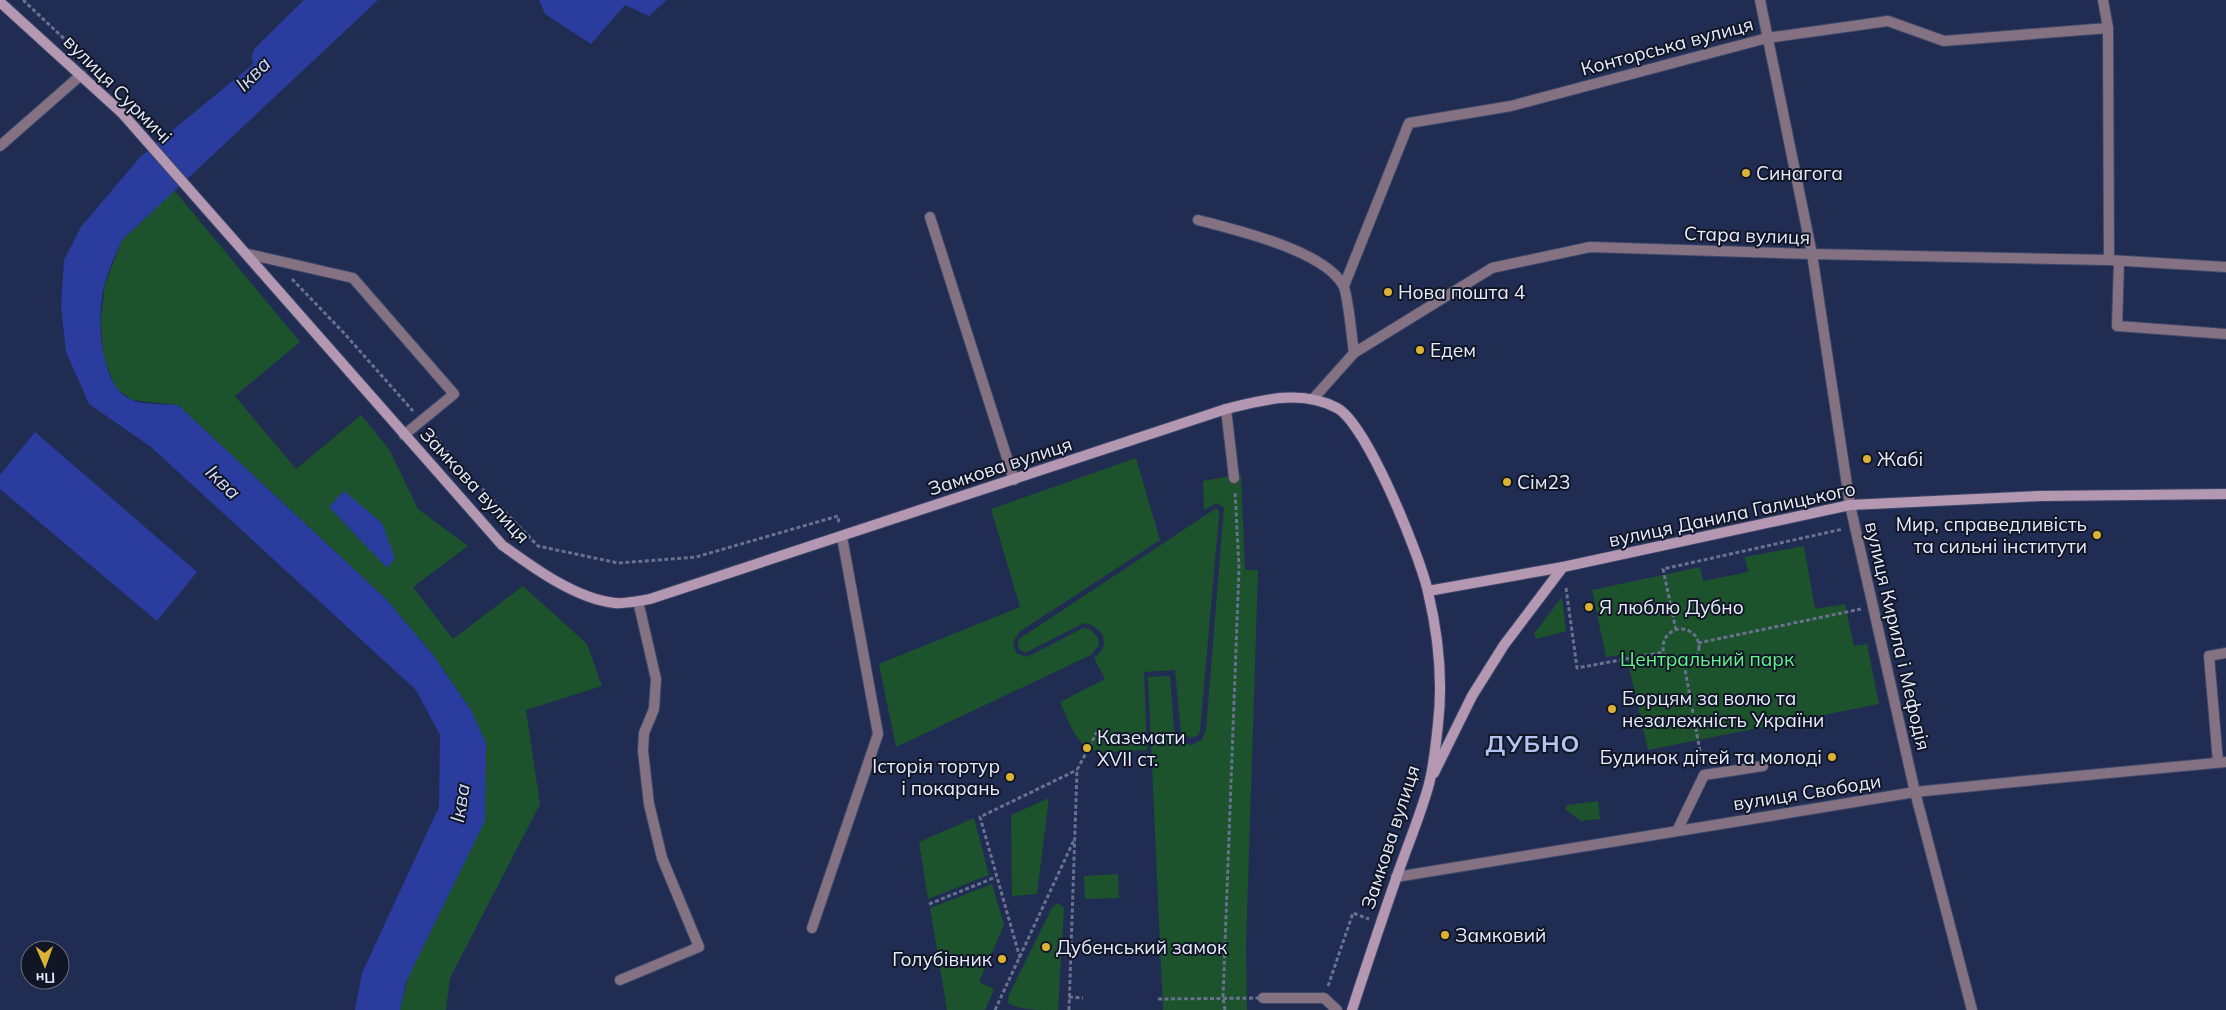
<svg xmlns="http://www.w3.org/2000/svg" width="2226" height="1010" viewBox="0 0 2226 1010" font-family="Mulish,sans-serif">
<rect width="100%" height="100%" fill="#212c52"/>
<g fill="#1c532c">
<polygon points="174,190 300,342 235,396 296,469 361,415 389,449 418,509 468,546 413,587 453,639 523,586 587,644 602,686 526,710 540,804 450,978 446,1010 400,1010 471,710 433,655 386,599 178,405 132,400 116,388 103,357 101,319 105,284 122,240"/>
<polygon points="1136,458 1160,540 1019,632 1013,642 1016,653 1027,657 1083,628 1090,629 1098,638 1099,645 1091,655 896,747 879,664 1020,607 991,509"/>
<polygon points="1241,474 1245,570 1258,570 1246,946 1247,1010 1163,1010 1148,677 1170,676 1174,730 1179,741 1191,745 1202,740 1206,729 1224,508 1217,503 1204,510 1203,481"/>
<path d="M1215,509H1218L1219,515L1200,731L1198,735L1191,738L1181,732L1175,670L1144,672L1147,750C1088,752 1084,761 1060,702L1105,679L1094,658C1112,645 1104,627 1084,623L1027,652C1019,652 1016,646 1019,639Z"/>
<polygon points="1804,546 1815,609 1845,604 1854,646 1867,644 1879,704 1648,750 1626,654 1606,657 1592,590 1700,567 1703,581 1748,572 1745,557"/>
<polygon points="1562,597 1566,631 1536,639 1534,634"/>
<polygon points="1049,798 1037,894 1012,896 1011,815"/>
<polygon points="1598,801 1600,819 1581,821 1565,809 1567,805"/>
<polygon points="974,818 989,875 928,899 919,842"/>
<polygon points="1118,874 1119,898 1085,899 1084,876"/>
<polygon points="992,884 1004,925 979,982 994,989 985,1010 947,1010 930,908"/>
<path d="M1058,903L1064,908L1058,1010C1044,1010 1019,1010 1008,1003L1009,995L1052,908Z"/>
</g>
<g fill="#2a3c9e">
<path d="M328,0H378L122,240C116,254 109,268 105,283C96,313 98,386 132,400C142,405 166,404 178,405L386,599L433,655L471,710L486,743L485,821L406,982L400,1010H355L362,973L439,807L440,735L416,690L151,447L89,404L66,352L61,306L64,260L81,227L140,157L302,24Z"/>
<polygon points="539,0 667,0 649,16 625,5 591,44 545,14"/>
<polygon points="35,432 197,572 157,621 0,489 0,475"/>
<polygon points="344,491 382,523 395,558 387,568 329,507"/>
</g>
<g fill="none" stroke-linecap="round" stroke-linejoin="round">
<polyline stroke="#2a3c9e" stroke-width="34" points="269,58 328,0"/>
<defs>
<g id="service">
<polyline points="248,254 353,278 454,394 404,435"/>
<polyline points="2119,261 2117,326 2226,334"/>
<polyline points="1226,409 1234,478"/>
<polyline points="2218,762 2209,656 2226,653"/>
<polyline points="1677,831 1704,775 1763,766"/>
<polyline points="812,928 878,734 842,537"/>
<polyline points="1263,998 1324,998 1337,1010"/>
</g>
<g id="pedestrian">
<polyline points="1850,505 1915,792 1972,1010"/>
<polyline points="1770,816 1915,792 2014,782"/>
</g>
<g id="minor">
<polyline points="1760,0 1812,254 1850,505"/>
<polyline points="2103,0 2108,28 2109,260"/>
<polyline points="0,146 81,75"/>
<polyline points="930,217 1014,480"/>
<path d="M1198,220C1236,230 1323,250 1343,285C1348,293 1352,340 1354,353"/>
<polyline points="1344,286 1409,123 1511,106 1767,38 1888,21 1944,41 2108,28"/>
<polyline points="1313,399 1354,353 1492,268 1590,247 1812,254 2109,260 2226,267"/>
<polyline points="2014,782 2226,762"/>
<polyline points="1396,877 1770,816"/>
<polyline points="620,980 699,947 662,858 649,804 643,751 644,733 654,709 656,679 638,601"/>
</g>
<g id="secondary">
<path d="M0,2L122,113L502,545C534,568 576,599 615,603C626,604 639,601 650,599L1226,409C1262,400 1301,389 1337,408C1367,424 1420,556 1428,592C1438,634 1443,681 1438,724C1436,743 1434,765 1429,784C1421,814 1408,844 1398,873C1382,919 1367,964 1352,1010"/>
<polyline points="1428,591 1563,567 1850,505 2040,496 2226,494"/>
<polyline points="1434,773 1472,696 1504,645 1563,567"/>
</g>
</defs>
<use href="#service" stroke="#3d476a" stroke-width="12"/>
<use href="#pedestrian" stroke="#3d476a" stroke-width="12"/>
<use href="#minor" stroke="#3d476a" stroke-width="12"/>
<use href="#secondary" stroke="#3d476a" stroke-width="12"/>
<g stroke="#68718f" stroke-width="3" stroke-dasharray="4 2.5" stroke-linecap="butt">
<polyline points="23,0 93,66"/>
<polyline points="292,279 343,332 413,411"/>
<polyline points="430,431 461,467 538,546 618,563 696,557 838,516 839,524"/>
<polyline points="1566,588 1577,668 1664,652"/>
<circle cx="1681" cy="647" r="18"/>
<polyline points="1676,630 1663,569 1843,529"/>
<polyline points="1698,643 1861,609"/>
<polyline points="1684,664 1702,762"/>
<polyline points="929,904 996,877"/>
<polyline points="1020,958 980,817 1077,770"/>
<polyline points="1328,986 1353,913 1369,919"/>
<polyline points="1069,997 1083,998"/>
<polyline points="995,1010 1074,840"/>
<polyline points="1069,1010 1077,770 1097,732"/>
<polyline points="1225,1010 1223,998 1239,568 1235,491"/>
</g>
<use href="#service" stroke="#847282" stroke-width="10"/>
<use href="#pedestrian" stroke="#847282" stroke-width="10"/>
<use href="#minor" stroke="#847282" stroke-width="10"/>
<use href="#secondary" stroke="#b498b1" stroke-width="10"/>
<polyline stroke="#68718f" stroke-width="3" stroke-dasharray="4 2.5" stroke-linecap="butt" points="1158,999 1263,998"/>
</g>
<g fill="#dbb233" stroke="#111627" stroke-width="2">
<circle cx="1746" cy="173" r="5"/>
<circle cx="1388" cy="292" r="5"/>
<circle cx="1420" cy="350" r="5"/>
<circle cx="1867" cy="459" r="5"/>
<circle cx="1507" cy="482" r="5"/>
<circle cx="2097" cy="535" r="5"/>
<circle cx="1589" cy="607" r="5"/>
<circle cx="1612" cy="709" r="5"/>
<circle cx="1087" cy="748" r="5"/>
<circle cx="1832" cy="757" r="5"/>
<circle cx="1010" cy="777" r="5"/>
<circle cx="1445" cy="935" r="5"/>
<circle cx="1046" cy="947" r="5"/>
<circle cx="1002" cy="959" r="5"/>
</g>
<g text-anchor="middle" stroke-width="4" stroke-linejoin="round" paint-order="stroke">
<g font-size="19" fill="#e6ecfb" stroke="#111627">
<text transform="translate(1667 46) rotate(-15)" y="7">Конторська вулиця</text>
<text transform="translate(118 89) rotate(45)" y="7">вулиця Сурмичі</text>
<text transform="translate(1747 235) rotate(2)" y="7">Стара вулиця</text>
<text transform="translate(1000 466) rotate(-18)" y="7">Замкова вулиця</text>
<text transform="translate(475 485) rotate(47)" y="7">Замкова вулиця</text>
<text transform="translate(1732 514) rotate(-12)" y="7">вулиця Данила Галицького</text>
<text transform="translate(1898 636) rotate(77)" y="7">вулиця Кирила і Мефодія</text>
<text transform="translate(1807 792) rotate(-9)" y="7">вулиця Свободи</text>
<text transform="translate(1390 837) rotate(-72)" y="7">Замкова вулиця</text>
</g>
<g font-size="19" fill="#e6ecfb" stroke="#111627" text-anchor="start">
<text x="1756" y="180">Синагога</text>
<text x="1398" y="299">Нова пошта 4</text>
<text x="1430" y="357">Едем</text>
<text x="1877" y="466">Жабі</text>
<text x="1517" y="489">Сім23</text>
<text x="2087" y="531" text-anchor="end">Мир, справедливість<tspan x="2087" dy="22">та сильні інститути</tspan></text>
<text x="1599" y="614">Я люблю Дубно</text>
<text x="1622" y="705">Борцям за волю та<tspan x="1622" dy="22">незалежність України</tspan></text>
<text x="1097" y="744">Каземати<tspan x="1097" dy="22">XVII ст.</tspan></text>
<text x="1822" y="764" text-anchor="end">Будинок дітей та молоді</text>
<text x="1000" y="773" text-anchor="end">Історія тортур<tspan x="1000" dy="22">і покарань</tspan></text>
<text x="1455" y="942">Замковий</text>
<text x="1056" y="954">Дубенський замок</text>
<text x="992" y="966" text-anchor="end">Голубівник</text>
</g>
<g font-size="19" fill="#63f48c" stroke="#111627">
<text x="1707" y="666">Центральний парк</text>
</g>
<g font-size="20" font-style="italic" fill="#d2dbf6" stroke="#111627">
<text transform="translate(253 74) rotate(-45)" y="7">Іква</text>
<text transform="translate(223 482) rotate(44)" y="7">Іква</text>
<text transform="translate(460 803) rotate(-81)" y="7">Іква</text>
</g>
<g font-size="24" font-weight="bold" letter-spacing="1" fill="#b2c3f2" stroke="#111627">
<text x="1533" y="752">ДУБНО</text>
</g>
</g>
<g transform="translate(45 965) rotate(178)"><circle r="24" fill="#111627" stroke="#666c7c"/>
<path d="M0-4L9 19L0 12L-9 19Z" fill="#dbb233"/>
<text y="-8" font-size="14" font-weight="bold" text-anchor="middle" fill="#e6ecfb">Пн</text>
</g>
</svg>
